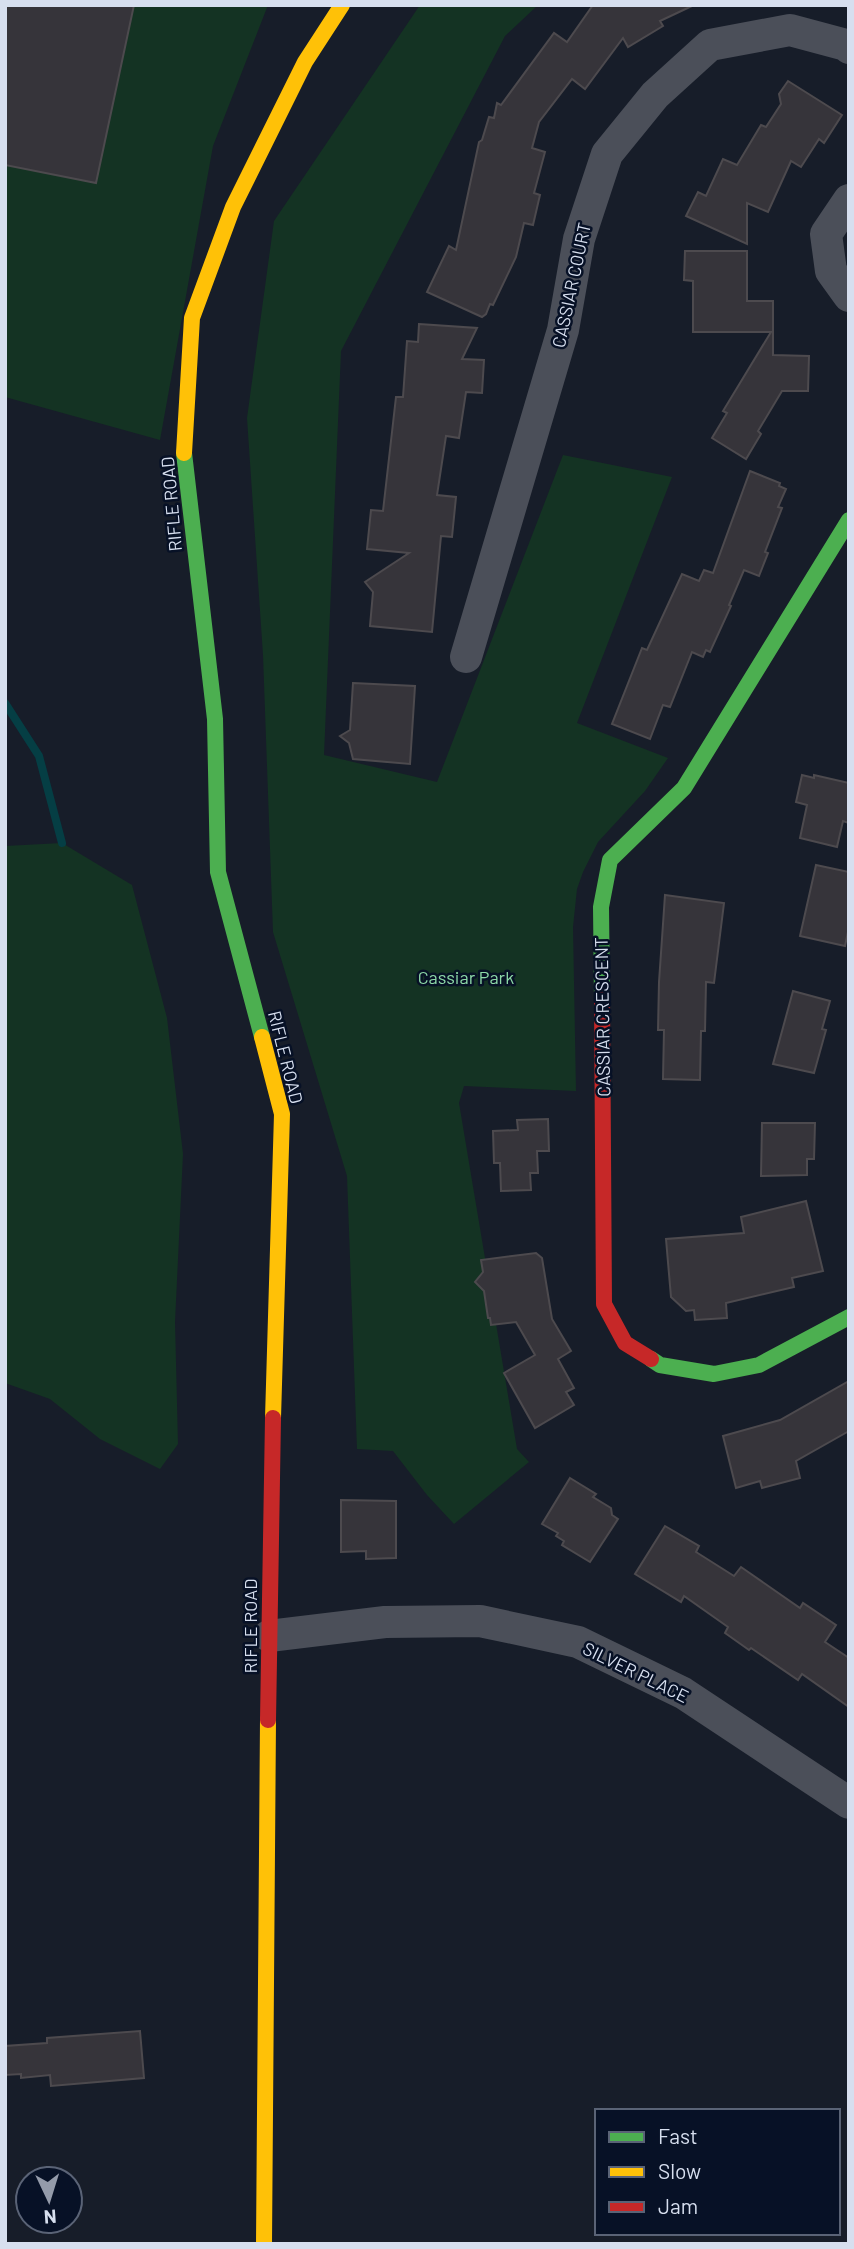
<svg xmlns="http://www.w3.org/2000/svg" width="854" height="2249" viewBox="0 0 854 2249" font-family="Barlow,sans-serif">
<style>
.green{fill:#143323}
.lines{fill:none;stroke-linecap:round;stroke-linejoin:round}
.stream{stroke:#053e44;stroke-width:8}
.building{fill:#36343a;stroke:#4d4a4e;stroke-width:2}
.street{stroke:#4b4f59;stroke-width:32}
.fast{stroke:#4caf50;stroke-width:16}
.slow{stroke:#ffc107;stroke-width:16}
.jam{stroke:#c62828;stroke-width:16}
.labels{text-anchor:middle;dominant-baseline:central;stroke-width:5;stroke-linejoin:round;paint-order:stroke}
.street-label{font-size:18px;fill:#d7dfef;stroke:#071126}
.park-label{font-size:18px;fill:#8dd9a8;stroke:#071126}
</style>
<rect width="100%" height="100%" fill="#171d29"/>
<g class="green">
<polygon points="5,5 268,5 213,146 160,440 5,397"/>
<polygon points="420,5 538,5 505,36 341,351 324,755 437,782 563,455 672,477 577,723 668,758 645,791 598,842 583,872 577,889 573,927 576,1091 464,1086 459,1103 517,1449 529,1462 454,1524 427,1495 393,1451 357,1449 347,1176 273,932 263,655 247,418 274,221"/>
<polygon points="62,843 132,885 167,1018 183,1154 175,1322 178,1444 160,1469 100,1439 50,1399 5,1383 5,846"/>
</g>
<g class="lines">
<polyline class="stream" points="5,703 39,756 62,843"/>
</g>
<g class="building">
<polygon points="5,5 134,5 96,183 5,165"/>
<polygon points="593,5 694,5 660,21 663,26 628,47 623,38 585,89 572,79 539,122 532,148 545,152 534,193 540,195 533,225 524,223 516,257 493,305 490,304 486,314 482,317 427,292 449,246 456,250 479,142 482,140 489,117 494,118 497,103 501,105 554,33 567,42"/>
<polygon points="788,81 842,115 824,143 819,139 801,167 791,161 768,212 747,203 747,244 686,216 698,192 706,196 723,159 737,165 761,125 766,127 781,104 779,94"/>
<polygon points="685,251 747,251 747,301 773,301 773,355 809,356 808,391 782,391 758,431 761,434 746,459 712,438 727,413 723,411 771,332 693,332 693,281 684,280"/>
<polygon points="419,324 477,328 462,359 484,360 482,393 466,392 459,438 446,436 437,495 456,497 452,537 441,536 432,632 370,626 373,592 365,582 409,553 367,549 371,510 383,511 396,397 403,397 407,341 418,342"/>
<polygon points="750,471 780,483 779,486 786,489 778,507 782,508 765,552 768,553 759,576 744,570 729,605 731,606 710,652 706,650 703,657 692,652 670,707 663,705 650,739 612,724 642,648 647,650 682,574 699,581 704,570 713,573"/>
<polygon points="353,683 415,686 410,764 353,759 349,743 340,736 350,730"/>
<polygon points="802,775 814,778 814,775 849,783 849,823 843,821 837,847 800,838 807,805 796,802"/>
<polygon points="816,865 849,872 849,927 845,946 800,936"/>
<polygon points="665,895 724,903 714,983 706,982 705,1031 701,1031 700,1080 663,1079 664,1030 658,1030 659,982"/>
<polygon points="793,991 830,1001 822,1029 826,1030 814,1073 773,1064"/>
<polygon points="548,1119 549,1151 537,1151 538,1173 530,1173 531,1190 501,1191 500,1163 494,1163 493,1131 518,1130 517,1120"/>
<polygon points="762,1123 815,1123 814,1159 807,1159 807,1175 761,1176"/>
<polygon points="806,1201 823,1271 792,1278 794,1287 726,1303 727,1318 695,1320 694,1310 686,1311 671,1297 666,1239 744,1233 741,1217"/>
<polygon points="536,1253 542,1258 552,1319 571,1351 558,1359 574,1388 566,1392 574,1405 535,1428 504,1373 535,1355 516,1322 491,1325 490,1318 488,1318 484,1291 475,1282 483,1272 481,1260"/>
<polygon points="849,1381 849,1431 796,1461 800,1478 762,1488 760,1481 736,1488 723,1436 780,1420"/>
<polygon points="570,1478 596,1494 593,1497 611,1508 612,1515 618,1519 590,1562 562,1545 564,1541 556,1536 558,1533 542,1524"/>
<polygon points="341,1500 396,1501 396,1558 366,1559 366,1551 341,1552"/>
<polygon points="665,1526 699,1546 696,1552 734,1576 741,1567 800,1608 803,1603 836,1625 825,1642 849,1658 849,1707 802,1674 798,1680 751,1648 749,1650 725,1633 728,1627 684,1596 681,1602 635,1574"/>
<polygon points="140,2031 144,2078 51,2086 50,2075 21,2078 21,2074 5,2075 5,2046 47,2043 47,2038"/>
</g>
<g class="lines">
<g class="street">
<polyline points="849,200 826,234 831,271 849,296"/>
<polyline points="466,657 563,330 579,239 607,154 655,95 710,45 790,30 846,45 849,48"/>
<polyline points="269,1636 385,1622 480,1621 578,1642 683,1693 849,1803"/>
</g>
<g class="fast">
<polyline points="184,453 215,719 218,872 262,1037"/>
<polyline points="602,999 601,907 610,860 684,788 849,520"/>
<polyline points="651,1359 660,1365 714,1374 759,1365 849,1317"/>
</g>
<g class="slow">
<polyline points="184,453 192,318 233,207 305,62 342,5"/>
<polyline points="262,1037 282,1114 273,1418"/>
<polyline points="264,2244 268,1720"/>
</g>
<g class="jam">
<polyline points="602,999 604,1304 625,1343 651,1359"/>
<polyline points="268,1720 273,1418"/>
</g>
</g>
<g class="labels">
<g class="street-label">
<text transform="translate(571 285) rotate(-78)">CASSIAR COURT</text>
<text transform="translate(171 504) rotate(-95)">RIFLE ROAD</text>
<text transform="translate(602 1017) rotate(-91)">CASSIAR CRESCENT</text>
<text transform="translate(286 1057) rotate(76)">RIFLE ROAD</text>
<text transform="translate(250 1626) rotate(-90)">RIFLE ROAD</text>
<text transform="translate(636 1672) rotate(26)">SILVER PLACE</text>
</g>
<g class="park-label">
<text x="466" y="977">Cassiar Park</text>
</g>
</g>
<rect width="854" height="2249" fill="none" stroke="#d7dfef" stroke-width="14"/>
<rect x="595" y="2109" width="245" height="126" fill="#071126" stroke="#5a6376" stroke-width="2"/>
<rect x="609" y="2132" width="35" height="10" fill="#4caf50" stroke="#5a6376" stroke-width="2"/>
<text x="658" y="2144" font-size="21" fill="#d7dfef">Fast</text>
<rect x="609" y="2167" width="35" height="10" fill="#ffc107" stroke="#5a6376" stroke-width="2"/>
<text x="658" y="2179" font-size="21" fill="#d7dfef">Slow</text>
<rect x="609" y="2202" width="35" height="10" fill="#c62828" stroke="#5a6376" stroke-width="2"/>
<text x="658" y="2214" font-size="21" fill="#d7dfef">Jam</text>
<g transform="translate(49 2200) rotate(176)"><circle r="33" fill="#071126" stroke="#5a6376" stroke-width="2"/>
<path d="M0-5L12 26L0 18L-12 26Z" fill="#949baa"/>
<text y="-10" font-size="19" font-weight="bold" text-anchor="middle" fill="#d7dfef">N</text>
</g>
</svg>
